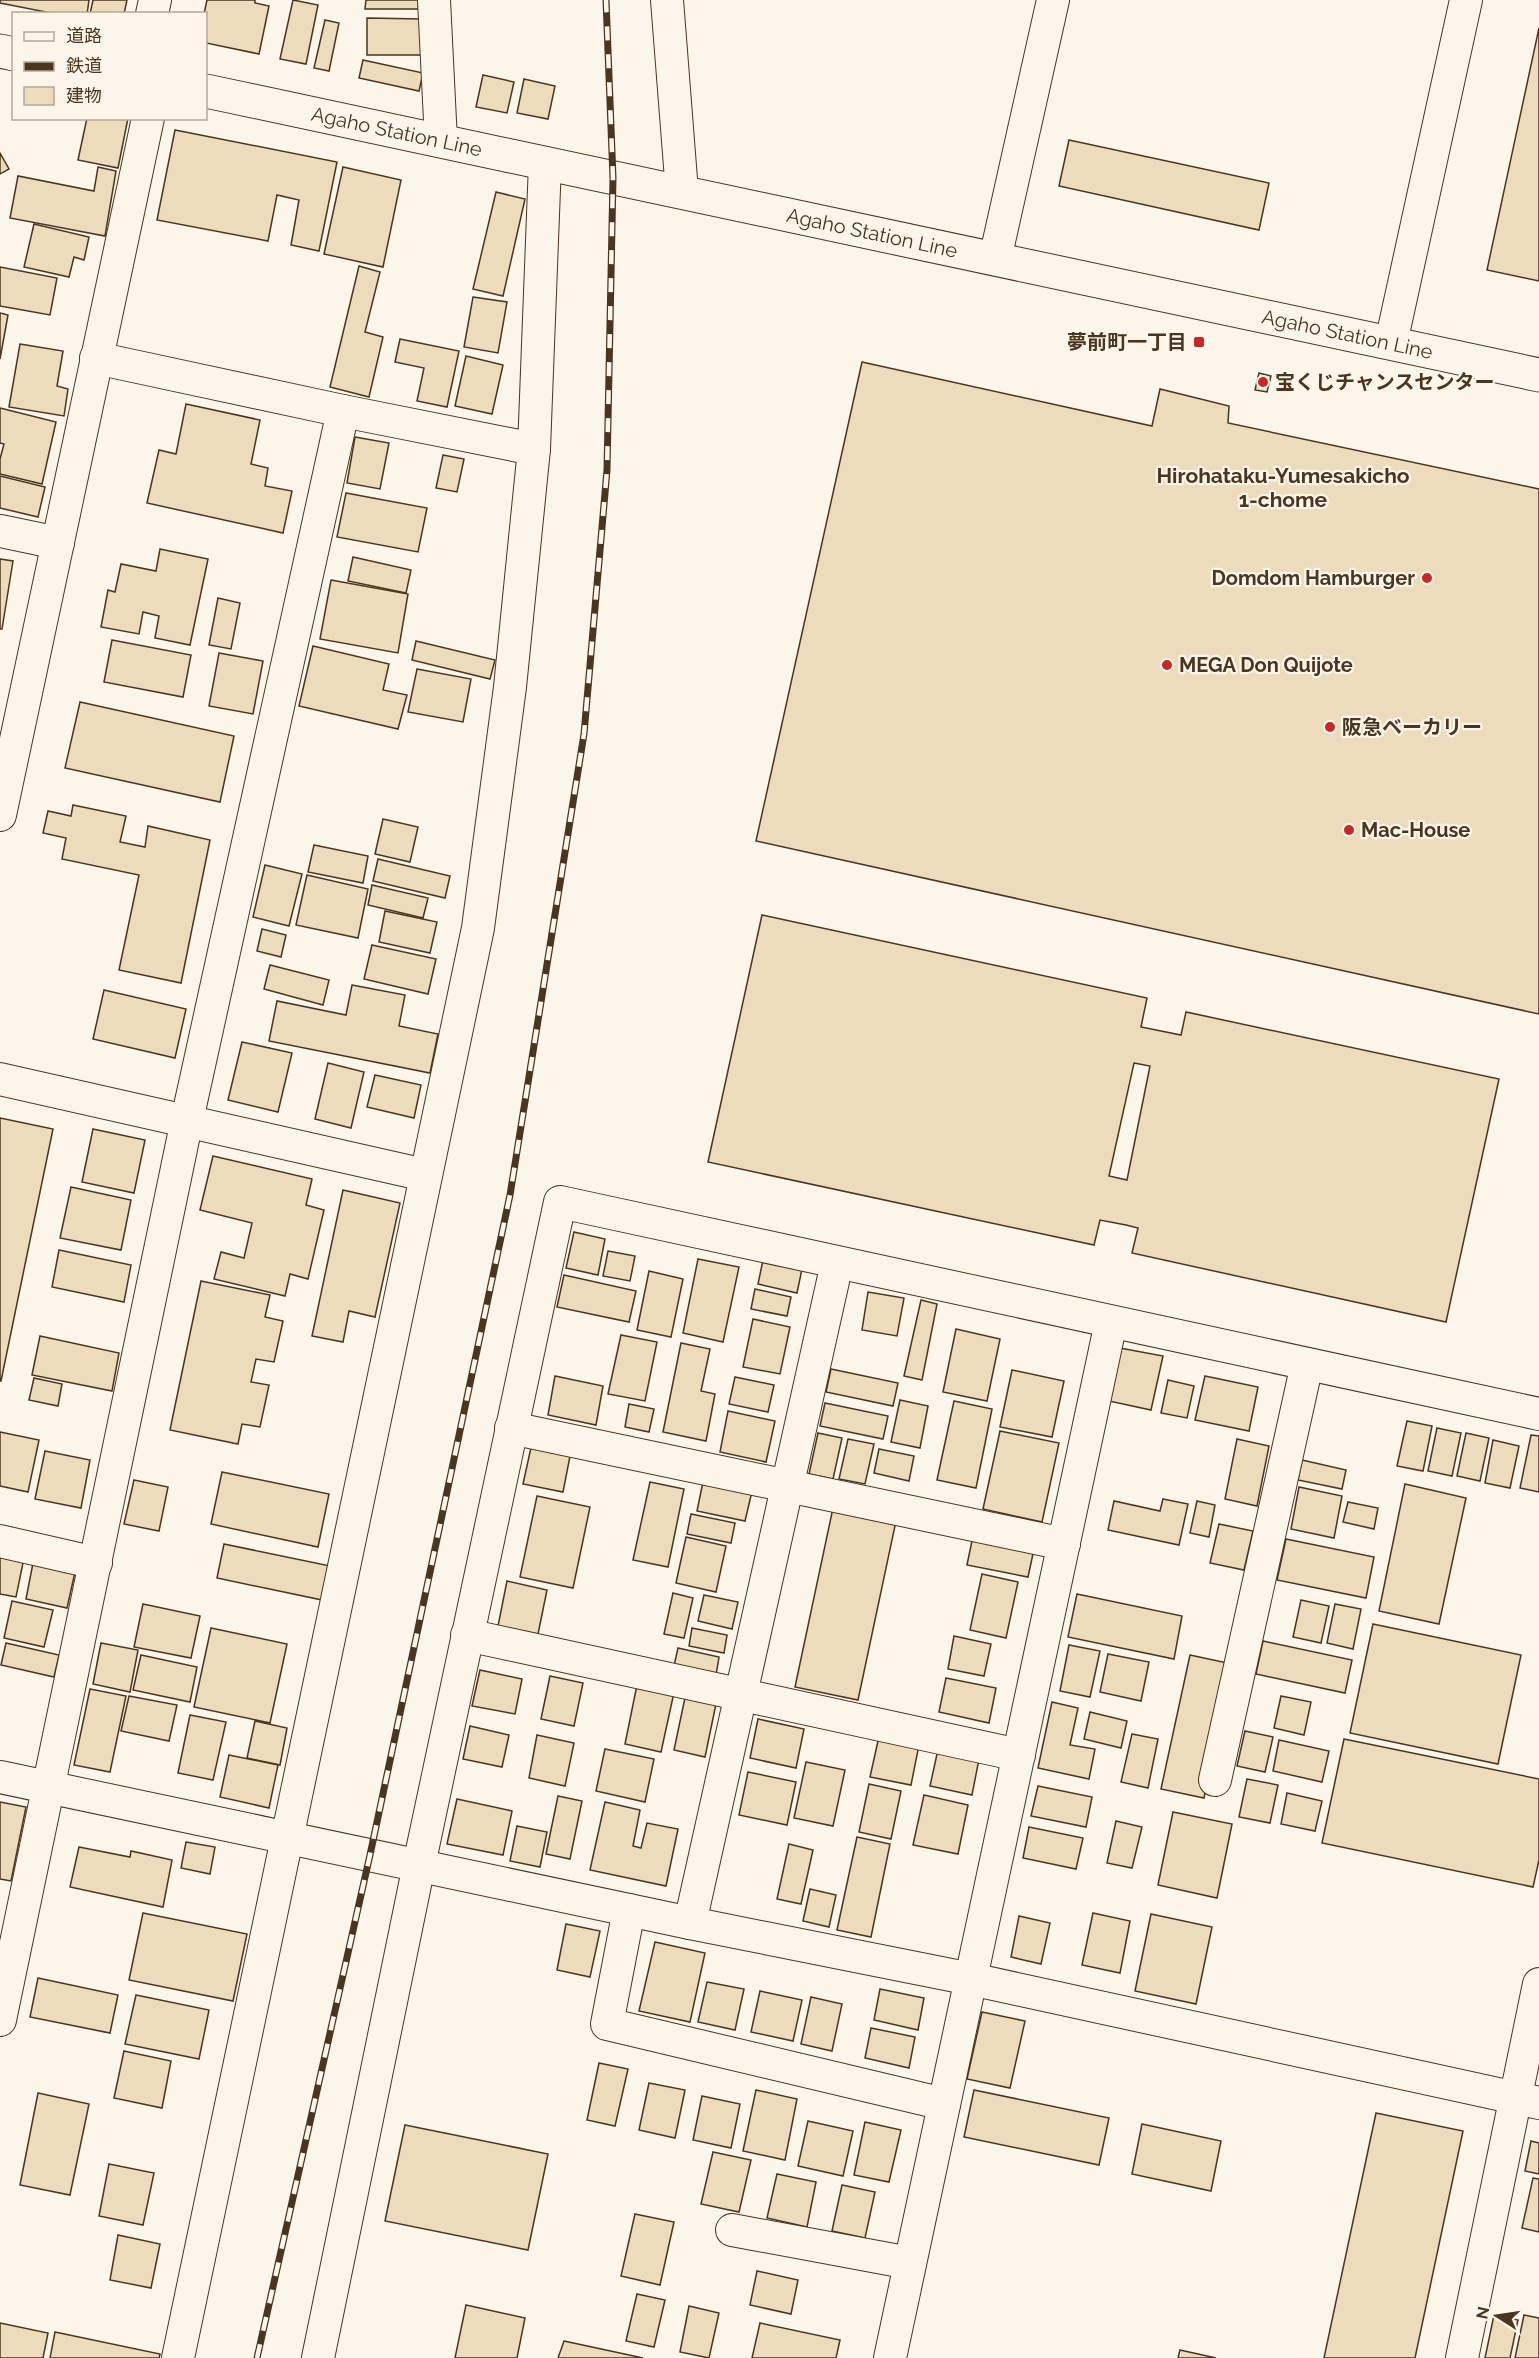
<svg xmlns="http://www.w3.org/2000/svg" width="1539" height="2358" viewBox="0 0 1539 2358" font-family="Raleway,'Noto Sans JP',sans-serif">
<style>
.building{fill:#ecdcbc;stroke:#4a3520;stroke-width:1.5;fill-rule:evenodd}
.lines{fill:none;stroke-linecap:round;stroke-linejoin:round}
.minor-casing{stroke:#4a3520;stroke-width:34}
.secondary-casing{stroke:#4a3520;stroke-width:35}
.minor{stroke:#fbf6e9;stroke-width:32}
.secondary{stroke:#fbf6e9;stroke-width:33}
.rail-casing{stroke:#4a3520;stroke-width:7}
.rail{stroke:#fbf6e9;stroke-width:4.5;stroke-dasharray:14;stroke-linecap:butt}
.poi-dot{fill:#c62828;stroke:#fbf6e9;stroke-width:2}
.labels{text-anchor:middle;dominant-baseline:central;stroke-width:4.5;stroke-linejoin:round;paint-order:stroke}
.street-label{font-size:20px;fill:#4a3520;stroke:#fbf6e9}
.poi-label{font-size:20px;font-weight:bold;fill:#4a3520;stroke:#fbf6e9;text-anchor:start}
.neighbourhood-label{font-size:21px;font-weight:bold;fill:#4a3520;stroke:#fbf6e9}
</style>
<rect width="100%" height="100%" fill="#fbf6e9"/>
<g class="building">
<polygon points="0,0 89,0 87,14 56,14 0,3"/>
<polygon points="93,0 127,0 124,14 90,14"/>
<polygon points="207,0 255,0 255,3 269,6 259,54 206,43 204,14"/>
<polygon points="293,0 318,5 306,64 280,59"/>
<polygon points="366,0 420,0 420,9 365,9"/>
<polygon points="367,18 422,19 422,55 367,55"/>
<polygon points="325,20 339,23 329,71 314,68"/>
<polygon points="1539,28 1539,281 1487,270"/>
<polygon points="363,60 423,73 419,91 359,78"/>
<polygon points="483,75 514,82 507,113 476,107"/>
<polygon points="524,79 555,86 548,119 517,113"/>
<polygon points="87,118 128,118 118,168 78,160"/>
<polygon points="175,130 337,162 319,251 291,245 299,200 277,195 268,241 157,220"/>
<polygon points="1069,140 1269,183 1259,230 1059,186"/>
<polygon points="0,153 9,169 0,174"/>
<polygon points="98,167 116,171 105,236 10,218 18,176 94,191"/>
<polygon points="343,167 401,180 383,267 324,254"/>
<polygon points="496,192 525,199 503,296 473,289"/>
<polygon points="34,224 89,237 84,260 74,257 69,277 24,267"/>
<polygon points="359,266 380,272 365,332 383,337 369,397 330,387"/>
<polygon points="0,267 57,278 50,315 0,306"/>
<polygon points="473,297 507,302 498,353 464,347"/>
<polygon points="0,313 8,315 0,359"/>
<polygon points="400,339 459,351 447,407 417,401 424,368 395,362"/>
<polygon points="20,344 63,351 57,386 68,389 64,416 9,407"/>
<polygon points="466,356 503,365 492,414 455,406"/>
<polygon points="862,362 1152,426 1160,389 1229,406 1228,423 1539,489 1539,1014 756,841"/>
<polygon points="1259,373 1271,376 1267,392 1255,390"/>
<polygon points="186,404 260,420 251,464 268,468 265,486 292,491 283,533 147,503 159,450 176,454"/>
<polygon points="0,408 56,422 42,484 0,474 0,459 4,444 0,443"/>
<polygon points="355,437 389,443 380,489 347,483"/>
<polygon points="443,455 464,459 457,492 436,488"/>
<polygon points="0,476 45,487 38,517 0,508"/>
<polygon points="346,493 427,508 418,552 337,537"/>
<polygon points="160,549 208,559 190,645 155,638 159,616 143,612 139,634 101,627 108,590 115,592 121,564 156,571"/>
<polygon points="353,557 411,570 406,593 348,581"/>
<polygon points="0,559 13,561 2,629 0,629"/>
<polygon points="331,580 408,594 398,653 320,639"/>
<polygon points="218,598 240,603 231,649 209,645"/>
<polygon points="112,640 191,655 183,697 104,682"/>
<polygon points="416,641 495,660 490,679 412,660"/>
<polygon points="313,646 389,664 383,690 407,695 398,729 299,706"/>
<polygon points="219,653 263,661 253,714 209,706"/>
<polygon points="417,669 471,679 463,722 408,712"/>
<polygon points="80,702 234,736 220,802 65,768"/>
<polygon points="73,805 126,816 120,842 145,847 148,826 210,840 181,983 119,970 139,875 62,859 66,838 43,833 48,811 71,816"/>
<polygon points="383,819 418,827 410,862 375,854"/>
<polygon points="314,845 368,856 363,883 308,872"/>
<polygon points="378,859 450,876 445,898 373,881"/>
<polygon points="265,865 302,874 289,926 253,917"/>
<polygon points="307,875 368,889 358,938 296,925"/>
<polygon points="372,885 428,898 423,918 368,905"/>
<polygon points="385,911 437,922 430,953 379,942"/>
<path d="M 762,915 L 1147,998 L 1141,1027 L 1181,1035 L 1186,1012 L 1499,1079 L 1446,1322 L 1132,1253 L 1138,1228 L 1126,1225 L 1100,1220 L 1094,1245 L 708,1162 ZM 1134,1063 L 1150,1066 L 1127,1180 L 1109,1176 Z"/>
<polygon points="262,929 286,935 281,957 257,951"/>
<polygon points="372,945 436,959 428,994 364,979"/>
<polygon points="270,965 329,980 323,1005 264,989"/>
<polygon points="352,985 405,995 399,1026 438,1034 430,1073 269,1041 277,1001 346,1015"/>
<polygon points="104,990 186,1009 175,1058 93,1039"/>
<polygon points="242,1042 292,1053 278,1112 228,1100"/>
<polygon points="328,1063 364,1072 351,1128 315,1119"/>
<polygon points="375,1075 421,1085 414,1118 367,1107"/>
<polygon points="0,1118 53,1129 1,1381 0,1381"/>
<polygon points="93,1129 145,1140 134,1193 82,1182"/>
<polygon points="213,1156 312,1179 306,1205 324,1210 308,1279 290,1274 285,1296 214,1279 221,1252 244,1258 252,1223 200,1210"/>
<polygon points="71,1187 131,1200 121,1250 60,1238"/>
<polygon points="343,1190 400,1203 375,1317 349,1311 343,1342 312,1336"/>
<polygon points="574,1232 605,1239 598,1275 566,1268"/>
<polygon points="59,1250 131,1265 124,1302 52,1287"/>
<polygon points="608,1251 635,1256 630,1281 603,1276"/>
<polygon points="698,1259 739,1267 723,1342 683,1333"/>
<polygon points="763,1260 802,1269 797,1293 758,1284"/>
<polygon points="649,1271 683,1279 671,1337 637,1330"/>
<polygon points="564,1275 636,1291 629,1322 557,1307"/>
<polygon points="201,1281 270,1295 265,1317 283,1321 274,1362 256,1359 251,1382 269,1385 260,1427 242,1424 238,1444 170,1430"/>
<polygon points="755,1289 791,1297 787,1316 751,1309"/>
<polygon points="868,1292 904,1298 897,1336 862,1330"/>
<polygon points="921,1300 937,1304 922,1380 904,1376"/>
<polygon points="753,1319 790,1327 780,1374 743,1367"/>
<polygon points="956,1329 1000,1339 987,1401 943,1392"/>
<polygon points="621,1335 657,1342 645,1401 608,1394"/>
<polygon points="40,1336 119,1353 112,1391 32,1375"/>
<polygon points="681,1343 710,1349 701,1391 715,1394 706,1441 663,1432"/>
<polygon points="1120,1348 1163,1356 1151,1410 1109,1401"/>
<polygon points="831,1369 898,1383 893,1406 826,1392"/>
<polygon points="1012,1370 1064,1381 1052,1437 1000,1427"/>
<polygon points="555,1376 603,1386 596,1425 548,1415"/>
<polygon points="1205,1376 1258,1387 1249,1431 1195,1420"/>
<polygon points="735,1377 774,1385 768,1412 729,1404"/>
<polygon points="34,1378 62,1384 58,1406 29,1400"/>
<polygon points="1168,1380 1194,1386 1187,1418 1161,1413"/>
<polygon points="900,1400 928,1406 920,1448 891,1442"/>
<polygon points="954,1401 992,1409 976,1488 937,1480"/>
<polygon points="825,1403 888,1416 883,1439 820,1426"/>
<polygon points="629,1404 654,1409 649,1432 625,1427"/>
<polygon points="728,1411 775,1421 766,1462 720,1452"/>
<polygon points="1407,1421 1432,1426 1423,1471 1397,1466"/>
<polygon points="1437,1428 1461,1433 1452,1476 1428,1471"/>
<polygon points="1000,1431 1059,1443 1042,1522 983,1509"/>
<polygon points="0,1432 39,1440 28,1492 0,1486"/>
<polygon points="818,1433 842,1438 833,1479 809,1474"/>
<polygon points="1466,1433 1489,1438 1480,1481 1457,1476"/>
<polygon points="1531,1435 1539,1436 1539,1492 1520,1488"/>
<polygon points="848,1439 874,1444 865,1484 839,1479"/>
<polygon points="1237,1439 1269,1446 1257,1506 1225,1499"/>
<polygon points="1493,1440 1519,1446 1510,1488 1485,1483"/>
<polygon points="532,1443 571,1451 563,1492 523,1484"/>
<polygon points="879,1449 914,1456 909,1481 874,1473"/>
<polygon points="45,1451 90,1460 81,1508 35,1499"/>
<polygon points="1302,1460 1346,1470 1342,1489 1298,1480"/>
<polygon points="222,1472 329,1494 318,1547 211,1524"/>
<polygon points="704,1477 753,1487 745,1521 697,1511"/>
<polygon points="134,1480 168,1487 159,1531 124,1524"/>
<polygon points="650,1482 684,1489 668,1567 633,1560"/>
<polygon points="1405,1484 1466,1498 1439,1624 1379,1611"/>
<polygon points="1299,1487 1342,1496 1334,1538 1291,1529"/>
<polygon points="537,1496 590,1507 573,1588 520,1577"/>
<polygon points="1163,1499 1188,1504 1179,1545 1108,1530 1114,1501 1160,1511"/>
<polygon points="1197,1501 1215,1505 1209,1537 1190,1533"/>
<polygon points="1348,1502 1378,1508 1374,1529 1343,1522"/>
<polygon points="833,1508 896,1521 858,1700 795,1687"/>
<polygon points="691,1514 735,1523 731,1543 687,1534"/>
<polygon points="1219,1524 1253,1531 1244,1570 1210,1563"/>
<polygon points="973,1536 1034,1549 1028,1577 967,1565"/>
<polygon points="686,1537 726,1546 716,1592 676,1583"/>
<polygon points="1286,1539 1374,1557 1366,1598 1277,1580"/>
<polygon points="224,1544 335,1567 327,1601 217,1578"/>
<polygon points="0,1553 24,1558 16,1597 0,1594"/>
<polygon points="33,1563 75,1572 67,1608 26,1599"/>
<polygon points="982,1574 1018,1582 1006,1638 970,1630"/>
<polygon points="507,1581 547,1590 538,1634 498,1626"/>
<polygon points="673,1593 693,1598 684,1638 664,1634"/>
<polygon points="1077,1594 1182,1616 1174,1659 1068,1637"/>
<polygon points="704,1595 738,1602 732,1629 698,1621"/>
<polygon points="1301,1600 1329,1606 1321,1643 1293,1637"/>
<polygon points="12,1601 53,1610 44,1647 4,1638"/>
<polygon points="143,1604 200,1616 191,1658 134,1647"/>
<polygon points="1335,1604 1361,1609 1353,1649 1327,1643"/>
<polygon points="1373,1624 1521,1655 1498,1764 1350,1733"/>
<polygon points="211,1628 287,1644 270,1723 194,1707"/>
<polygon points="692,1628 727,1635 724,1653 689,1646"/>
<polygon points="954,1636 991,1644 984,1676 948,1669"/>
<polygon points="1263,1641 1352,1660 1345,1693 1256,1674"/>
<polygon points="6,1643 59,1655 54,1677 1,1665"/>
<polygon points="101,1643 138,1650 130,1692 93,1684"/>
<polygon points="1069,1645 1100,1651 1090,1697 1060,1691"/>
<polygon points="678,1648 719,1657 716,1675 674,1666"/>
<polygon points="1108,1654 1149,1662 1141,1701 1100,1692"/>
<polygon points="141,1655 197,1667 190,1702 133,1690"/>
<polygon points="1190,1655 1232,1664 1204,1798 1161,1789"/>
<polygon points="480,1670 522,1679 515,1714 472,1706"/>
<polygon points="550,1676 583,1683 574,1726 541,1719"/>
<polygon points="946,1678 996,1688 989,1723 939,1712"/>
<polygon points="638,1680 675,1688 661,1752 625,1744"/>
<polygon points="90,1689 126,1696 110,1772 74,1765"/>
<polygon points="686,1693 717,1699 705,1757 674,1750"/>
<polygon points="129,1696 177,1705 169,1741 121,1731"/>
<polygon points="1281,1696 1311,1702 1304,1735 1274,1728"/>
<polygon points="1052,1702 1078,1708 1070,1745 1095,1749 1089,1779 1038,1768"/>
<polygon points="1090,1712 1127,1721 1121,1748 1084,1739"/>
<polygon points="190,1715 226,1722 213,1780 178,1773"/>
<polygon points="758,1719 804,1729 796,1768 750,1758"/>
<polygon points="255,1721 287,1728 280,1765 247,1758"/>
<polygon points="470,1726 509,1735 502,1767 463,1759"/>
<polygon points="1245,1731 1273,1737 1265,1772 1237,1766"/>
<polygon points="880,1732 920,1740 911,1785 870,1777"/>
<polygon points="1132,1734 1158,1739 1148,1788 1121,1782"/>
<polygon points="537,1735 574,1743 565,1786 529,1778"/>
<polygon points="1344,1739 1539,1779 1539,1860 1533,1887 1322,1843"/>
<polygon points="1279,1740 1329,1751 1322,1782 1273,1771"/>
<polygon points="939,1745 980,1754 972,1795 930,1786"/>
<polygon points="605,1749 654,1759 645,1802 596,1791"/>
<polygon points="229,1755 278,1765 269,1808 220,1797"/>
<polygon points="806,1762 845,1770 833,1826 794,1818"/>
<polygon points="748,1772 796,1782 787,1825 739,1815"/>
<polygon points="1247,1779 1278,1785 1270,1823 1239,1817"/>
<polygon points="869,1784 901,1791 891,1839 859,1832"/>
<polygon points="1038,1786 1092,1797 1086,1827 1031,1816"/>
<polygon points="1287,1793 1322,1801 1315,1831 1281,1824"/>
<polygon points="924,1795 968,1805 958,1854 913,1845"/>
<polygon points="558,1796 582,1801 570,1859 546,1854"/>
<polygon points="457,1799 512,1811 503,1855 447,1844"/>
<polygon points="0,1802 26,1807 11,1881 0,1879"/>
<polygon points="605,1802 640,1810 633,1846 641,1848 647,1823 678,1829 666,1886 590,1870"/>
<polygon points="1173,1812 1232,1824 1217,1898 1158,1885"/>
<polygon points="1116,1821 1142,1827 1132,1868 1107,1863"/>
<polygon points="517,1826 547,1832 540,1867 510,1861"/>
<polygon points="1029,1827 1083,1838 1076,1869 1023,1858"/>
<polygon points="857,1837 890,1844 871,1937 837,1930"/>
<polygon points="186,1842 215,1847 210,1874 181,1868"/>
<polygon points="789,1844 813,1850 801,1904 777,1899"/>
<polygon points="79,1847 130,1857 131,1851 172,1860 163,1907 70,1887"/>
<polygon points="810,1889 836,1895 829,1927 803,1921"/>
<polygon points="143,1913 247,1934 233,2001 129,1980"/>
<polygon points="1093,1913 1130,1921 1120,1973 1082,1965"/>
<polygon points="1151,1914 1212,1927 1196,2004 1135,1991"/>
<polygon points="1019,1916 1050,1923 1041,1964 1011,1957"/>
<polygon points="566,1924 600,1931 590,1977 557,1970"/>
<polygon points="655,1942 705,1953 690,2022 639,2011"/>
<polygon points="38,1978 118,1995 110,2033 30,2017"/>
<polygon points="707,1982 744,1989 735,2030 698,2022"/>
<polygon points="880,1989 924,1998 918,2030 874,2020"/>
<polygon points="760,1991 802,2000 793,2041 751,2032"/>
<polygon points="136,1995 209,2010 199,2059 125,2044"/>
<polygon points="811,1997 842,2004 832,2051 801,2044"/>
<polygon points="982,2012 1025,2021 1010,2088 967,2079"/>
<polygon points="871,2028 915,2037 909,2068 865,2058"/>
<polygon points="124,2051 171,2061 162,2108 114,2098"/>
<polygon points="599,2063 628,2069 615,2126 587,2120"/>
<polygon points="649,2083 685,2090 675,2138 639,2130"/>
<polygon points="756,2090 797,2099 785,2160 743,2151"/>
<polygon points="974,2090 1109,2118 1099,2165 964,2137"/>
<polygon points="38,2093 89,2104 70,2195 20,2185"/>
<polygon points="702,2096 740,2104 731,2148 693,2140"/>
<polygon points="1376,2113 1463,2131 1415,2358 1324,2358"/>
<polygon points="808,2121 853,2131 843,2176 798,2166"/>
<polygon points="865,2122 901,2130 889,2182 854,2175"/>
<polygon points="1142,2124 1221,2141 1211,2191 1132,2174"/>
<polygon points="405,2125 548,2154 528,2250 385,2221"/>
<polygon points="1531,2141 1539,2143 1539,2174 1525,2171"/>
<polygon points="713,2152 751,2160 739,2212 701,2204"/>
<polygon points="109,2164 154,2173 143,2225 99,2216"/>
<polygon points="777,2174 816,2182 807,2227 767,2218"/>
<polygon points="1533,2178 1539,2179 1539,2232 1522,2228"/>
<polygon points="842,2185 875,2192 865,2238 832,2231"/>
<polygon points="635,2214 674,2222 660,2285 621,2276"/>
<polygon points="118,2235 160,2244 151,2288 110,2280"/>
<polygon points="757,2271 798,2280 791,2314 750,2305"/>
<polygon points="637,2294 665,2300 654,2347 626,2341"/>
<polygon points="466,2305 525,2318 517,2358 455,2358"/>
<polygon points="689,2306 719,2313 709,2358 680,2352"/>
<polygon points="1494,2315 1518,2320 1510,2358 1485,2358"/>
<polygon points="1524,2315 1539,2318 1539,2358 1515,2358"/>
<polygon points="0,2323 48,2333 43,2358 0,2358"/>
<polygon points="760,2323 840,2340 836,2358 752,2358"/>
<polygon points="55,2332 160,2354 159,2358 50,2358"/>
<polygon points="564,2341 643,2358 558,2358"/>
<polygon points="1180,2350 1216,2358 1178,2358"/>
</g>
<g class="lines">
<g class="minor-casing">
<g id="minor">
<polyline points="434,0 441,141"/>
<polyline points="667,0 682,192"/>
<polyline points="152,14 155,0"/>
<polyline points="995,259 1053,0"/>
<polyline points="1391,343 1466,0"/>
<polyline points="96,358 343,411 534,449"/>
<polyline points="0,531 58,543"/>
<polyline points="0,815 148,118"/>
<polyline points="0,1079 425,1175"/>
<polyline points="511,1428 1064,1544"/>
<polyline points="0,1541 96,1563"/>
<polyline points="467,1635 1019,1755"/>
<polyline points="0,1777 690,1923 971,1979 1539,2103"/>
<polyline points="1215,1780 1307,1364"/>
<polyline points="629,1910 607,2024 944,2104"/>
<polyline points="690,1923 837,1263"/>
<polyline points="0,2020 187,1120 343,411"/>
<polyline points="732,2230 910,2263"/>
<polyline points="178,2358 478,928 510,687 534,449 545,163"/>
<polyline points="318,2358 419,1865 560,1202 1539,1414"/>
<polyline points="890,2358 1111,1322"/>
<polyline points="1462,2358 1539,1984"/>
</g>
</g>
<g class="secondary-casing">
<g id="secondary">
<polyline points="0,51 14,54"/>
<path id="s1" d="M 206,91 L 1539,375"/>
</g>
</g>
<use href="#minor" class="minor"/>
<use href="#secondary" class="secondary"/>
<g class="rail-casing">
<polyline id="rail" points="257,2358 370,1855 510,1195 584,734 607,470 613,178 606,0"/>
</g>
<use href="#rail" class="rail"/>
</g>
<g class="poi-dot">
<rect x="1193" y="336" width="12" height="12" rx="3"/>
<circle cx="1263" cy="382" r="6"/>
<circle cx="1427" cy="578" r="6"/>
<circle cx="1167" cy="665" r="6"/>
<circle cx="1330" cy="727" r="6"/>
<circle cx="1349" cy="830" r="6"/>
</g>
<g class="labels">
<g class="street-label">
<text stroke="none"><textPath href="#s1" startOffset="195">Agaho Station Line</textPath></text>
<text stroke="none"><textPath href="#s1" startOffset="681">Agaho Station Line</textPath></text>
<text stroke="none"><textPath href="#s1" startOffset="1167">Agaho Station Line</textPath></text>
</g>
<g class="poi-label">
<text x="1187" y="342" text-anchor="end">夢前町一丁目</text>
<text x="1275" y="382">宝くじチャンスセンター</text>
<text x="1415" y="578" text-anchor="end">Domdom Hamburger</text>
<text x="1179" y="665">MEGA Don Quijote</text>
<text x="1342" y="727">阪急ベーカリー</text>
<text x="1361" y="830">Mac-House</text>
</g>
<g class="neighbourhood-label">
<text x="1283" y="475">Hirohataku-Yumesakicho<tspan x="1283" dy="24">1-chome</tspan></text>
</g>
</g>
<rect x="12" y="12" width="195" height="108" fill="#fbf6e9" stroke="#b4a999" stroke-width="1.5"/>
<rect x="24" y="32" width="30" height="9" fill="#fbf6e9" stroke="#b4a999" stroke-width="1.5"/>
<text x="66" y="42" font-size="18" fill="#4a3520">道路</text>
<rect x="24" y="62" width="30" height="9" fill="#4a3520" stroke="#b4a999" stroke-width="1.5"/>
<text x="66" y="72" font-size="18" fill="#4a3520">鉄道</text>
<rect x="24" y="87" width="30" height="18" fill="#ecdcbc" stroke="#b4a999" stroke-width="1.5"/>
<text x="66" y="102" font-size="18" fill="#4a3520">建物</text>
<g transform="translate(1497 2316) rotate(282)" stroke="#fbf6e9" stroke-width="4.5" paint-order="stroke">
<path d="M0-4.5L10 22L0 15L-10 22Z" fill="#4a3520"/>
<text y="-9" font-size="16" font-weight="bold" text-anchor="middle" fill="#4a3520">N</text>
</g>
</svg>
